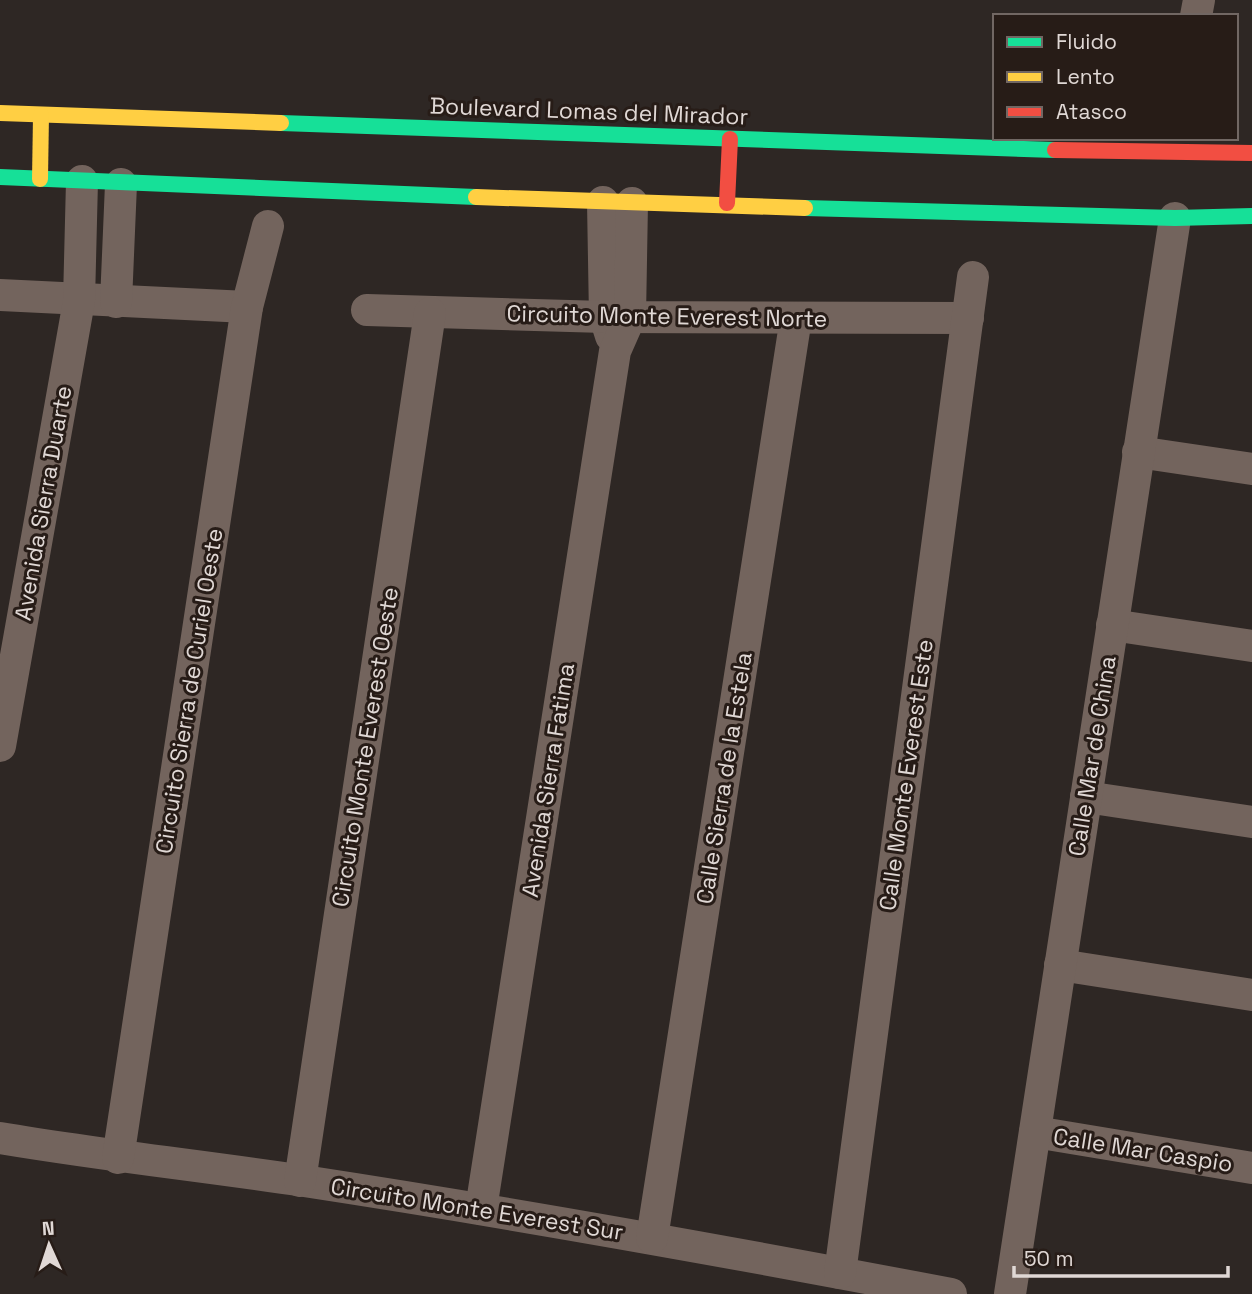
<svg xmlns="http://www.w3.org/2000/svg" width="1252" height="1294" viewBox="0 0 1252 1294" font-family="'Space Grotesk',sans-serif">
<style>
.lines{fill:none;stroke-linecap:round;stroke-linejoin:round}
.street{stroke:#73645d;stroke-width:32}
.fast{stroke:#16e098;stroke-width:16}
.slow{stroke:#ffcf43;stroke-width:16}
.jam{stroke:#f24e42;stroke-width:16}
.labels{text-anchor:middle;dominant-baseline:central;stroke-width:6;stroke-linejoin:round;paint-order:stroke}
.street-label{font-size:23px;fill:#e0d8d5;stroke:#271c17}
</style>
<rect width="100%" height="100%" fill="#2e2724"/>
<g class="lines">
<g class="street">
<polyline points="1196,16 1199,0"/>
<polyline points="603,202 605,317 611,336"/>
<polyline points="0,295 247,307"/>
<polyline points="116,302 121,184"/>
<polyline points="367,310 605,317 968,318"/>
<polyline points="1138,452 1252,469"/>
<polyline points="1112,625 1252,646"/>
<polyline points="0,746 79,301 82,181"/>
<polyline points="1086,797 1252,822"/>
<polyline points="1060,965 1252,995"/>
<polyline points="1035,1132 1252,1168"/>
<path d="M 0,1138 C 101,1155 203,1166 304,1181 C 520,1214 736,1253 951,1294"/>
<polyline points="118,1158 247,307 268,226"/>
<polyline points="300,1181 430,313"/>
<polyline points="481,1209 615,351 630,317 632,203"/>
<polyline points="652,1238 796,318"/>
<polyline points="840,1273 973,277"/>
<polyline points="1010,1294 1175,218"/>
</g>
<g class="fast">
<polyline points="281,123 1055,150"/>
<polyline points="0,177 476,197"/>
<polyline points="805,208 1175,218 1252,216"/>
</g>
<g class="slow">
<polyline points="0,113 281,123"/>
<polyline points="40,179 41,115"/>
<polyline points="476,197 805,208"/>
</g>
<g class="jam">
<polyline points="1055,150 1252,153"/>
<polyline points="727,203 730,139"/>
</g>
</g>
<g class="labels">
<g class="street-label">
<text transform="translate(589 111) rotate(2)">Boulevard Lomas del Mirador</text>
<text transform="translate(667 316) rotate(1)">Circuito Monte Everest Norte</text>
<text transform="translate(43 503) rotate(-80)">Avenida Sierra Duarte</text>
<text transform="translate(189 691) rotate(-81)">Circuito Sierra de Curiel Oeste</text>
<text transform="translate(365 747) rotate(-81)">Circuito Monte Everest Oeste</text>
<text transform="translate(1092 756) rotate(-81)">Calle Mar de China</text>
<text transform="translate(906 775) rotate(-82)">Calle Monte Everest Este</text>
<text transform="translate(724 778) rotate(-81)">Calle Sierra de la Estela</text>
<text transform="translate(548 780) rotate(-81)">Avenida Sierra Fatima</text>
<text transform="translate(1143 1150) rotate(9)">Calle Mar Caspio</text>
<text transform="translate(477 1209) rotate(9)">Circuito Monte Everest Sur</text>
</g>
</g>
<rect x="993" y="14" width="245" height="126" fill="#271c17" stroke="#716763" stroke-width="2"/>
<rect x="1007" y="37" width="35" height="10" fill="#16e098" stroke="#716763" stroke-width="2"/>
<text x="1056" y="49" font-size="21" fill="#e0d8d5">Fluido</text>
<rect x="1007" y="72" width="35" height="10" fill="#ffcf43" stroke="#716763" stroke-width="2"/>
<text x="1056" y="84" font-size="21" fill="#e0d8d5">Lento</text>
<rect x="1007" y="107" width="35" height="10" fill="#f24e42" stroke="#716763" stroke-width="2"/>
<text x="1056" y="119" font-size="21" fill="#e0d8d5">Atasco</text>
<g transform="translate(49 1245) rotate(357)" stroke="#271c17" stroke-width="5" paint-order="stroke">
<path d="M0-5L12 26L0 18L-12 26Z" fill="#e0d8d5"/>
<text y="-10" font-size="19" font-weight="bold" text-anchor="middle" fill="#e0d8d5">N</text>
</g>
<path d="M1014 1266v10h214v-10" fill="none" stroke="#e0d8d5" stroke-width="3.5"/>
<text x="1024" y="1266" font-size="21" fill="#e0d8d5" stroke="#271c17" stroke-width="5" paint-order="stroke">50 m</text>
</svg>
